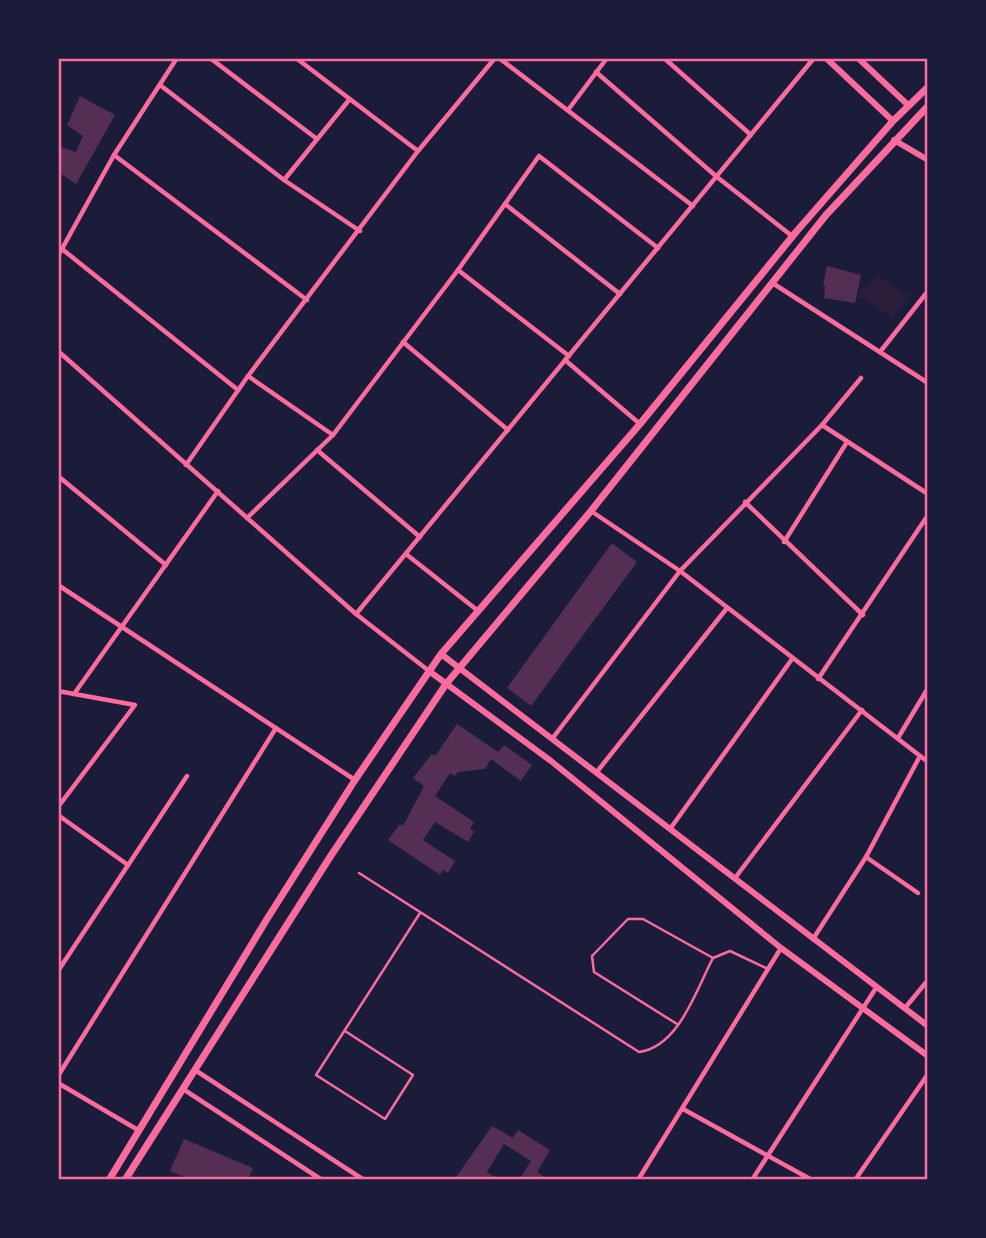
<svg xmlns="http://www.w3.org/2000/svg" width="986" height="1238" viewBox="0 0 986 1238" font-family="'Space Grotesk',sans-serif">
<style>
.green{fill:#2a1e3b}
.building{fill:#542f53}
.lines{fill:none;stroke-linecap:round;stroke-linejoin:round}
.service{stroke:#ff6b9d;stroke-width:2.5}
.minor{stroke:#ff6b9d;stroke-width:4.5}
.tertiary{stroke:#ff6b9d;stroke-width:6}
.secondary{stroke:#ff6b9d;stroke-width:7}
.neatline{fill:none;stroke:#ff6b9d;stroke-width:2.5}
</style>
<rect width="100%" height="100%" fill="#1b1b3a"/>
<polygon class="green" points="877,275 909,296 892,317 858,296 861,287 866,288"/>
<g class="building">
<polygon points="80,96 115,115 76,184 58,172 58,146 76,152 83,136 67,125"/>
<polygon points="827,266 861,275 855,303 824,298 825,286 823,285"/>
<polygon points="612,543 637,562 531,706 507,688"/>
<polygon points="457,724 498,752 504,745 532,765 521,781 491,759 485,769 458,772 455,776 450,773 435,796 474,822 470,829 474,832 468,842 435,822 423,840 455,861 448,873 443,870 440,875 388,840 400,824 403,826 424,786 413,778 432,754 435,756"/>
<polygon points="492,1126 513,1138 518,1130 550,1150 537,1172 549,1180 519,1180 531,1161 504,1144 487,1172 500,1180 454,1180"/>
<polygon points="184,1139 253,1168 248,1180 191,1180 170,1171"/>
</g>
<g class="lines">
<g class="service">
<path d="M 359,873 L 639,1052 C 679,1047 696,990 713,958 L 730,951 L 768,969"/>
<polyline points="677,1024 594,972 592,956 628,919 643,919 713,958"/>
<polyline points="345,1031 413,1075 385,1119 316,1075 420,913"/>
</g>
<g class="minor">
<polyline points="210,58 317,139"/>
<polyline points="296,58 418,151"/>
<polyline points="499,58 693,206"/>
<polyline points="664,58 751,135"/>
<polyline points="596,72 717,177 792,236"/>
<polyline points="160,85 284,180 360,231"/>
<polyline points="568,110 607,58"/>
<polyline points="114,155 307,300"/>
<polyline points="284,180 349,100"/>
<polyline points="505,204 620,294"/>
<polyline points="62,249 238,390"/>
<polyline points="58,256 114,155 177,58"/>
<polyline points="458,270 569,356"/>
<polyline points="774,284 928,383"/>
<polyline points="403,342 508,430"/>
<polyline points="58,351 356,614 429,671"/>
<polyline points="880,352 928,291"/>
<polyline points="565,360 640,424"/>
<polyline points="248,376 333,435"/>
<polyline points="822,425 928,494"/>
<polyline points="317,450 420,537"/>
<polyline points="186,465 248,376 418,151 495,58"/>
<polyline points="58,476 166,565"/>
<polyline points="745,502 863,615"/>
<polyline points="591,511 680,571 928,762"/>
<polyline points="247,518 333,435 458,270 539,156 658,248"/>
<polyline points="784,542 847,442"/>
<polyline points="406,554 477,610"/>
<polyline points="58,585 355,780"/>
<polyline points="356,614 814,58"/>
<polyline points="818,679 928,515"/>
<polyline points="58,691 135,705 58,807"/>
<polyline points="74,694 218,491"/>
<polyline points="898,738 928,688"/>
<polyline points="552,739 680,571 822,425 861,378"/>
<polyline points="596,773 727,608"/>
<polyline points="58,815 128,865"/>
<polyline points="670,829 792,659"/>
<polyline points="866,857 918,893"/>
<polyline points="735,878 862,710"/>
<polyline points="813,939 866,857 920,756"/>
<polyline points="58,971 187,776"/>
<polyline points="905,1008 928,980"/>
<polyline points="195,1070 364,1180"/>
<polyline points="58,1076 276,728"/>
<polyline points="58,1083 138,1130"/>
<polyline points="183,1089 322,1180"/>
<polyline points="683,1109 812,1180"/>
<polyline points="638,1180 781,948"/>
<polyline points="752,1180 876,988"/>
<polyline points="855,1180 928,1074"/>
</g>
<g class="tertiary">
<polyline points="826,58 893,121"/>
<polyline points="858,58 908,105"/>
<polyline points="894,140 928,160"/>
<polyline points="441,654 928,1026"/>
<polyline points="429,671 551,761 781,948 928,1056"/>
</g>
<g class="secondary">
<polyline points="109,1180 267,919 355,780 441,654 640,424 796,232 893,121 928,87"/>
<polyline points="125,1180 330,857 446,684 591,511 826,215 928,106"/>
</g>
</g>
<rect width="986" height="1238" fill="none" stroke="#1b1b3a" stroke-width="119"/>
<rect x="60" y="60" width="866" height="1118" class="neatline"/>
</svg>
